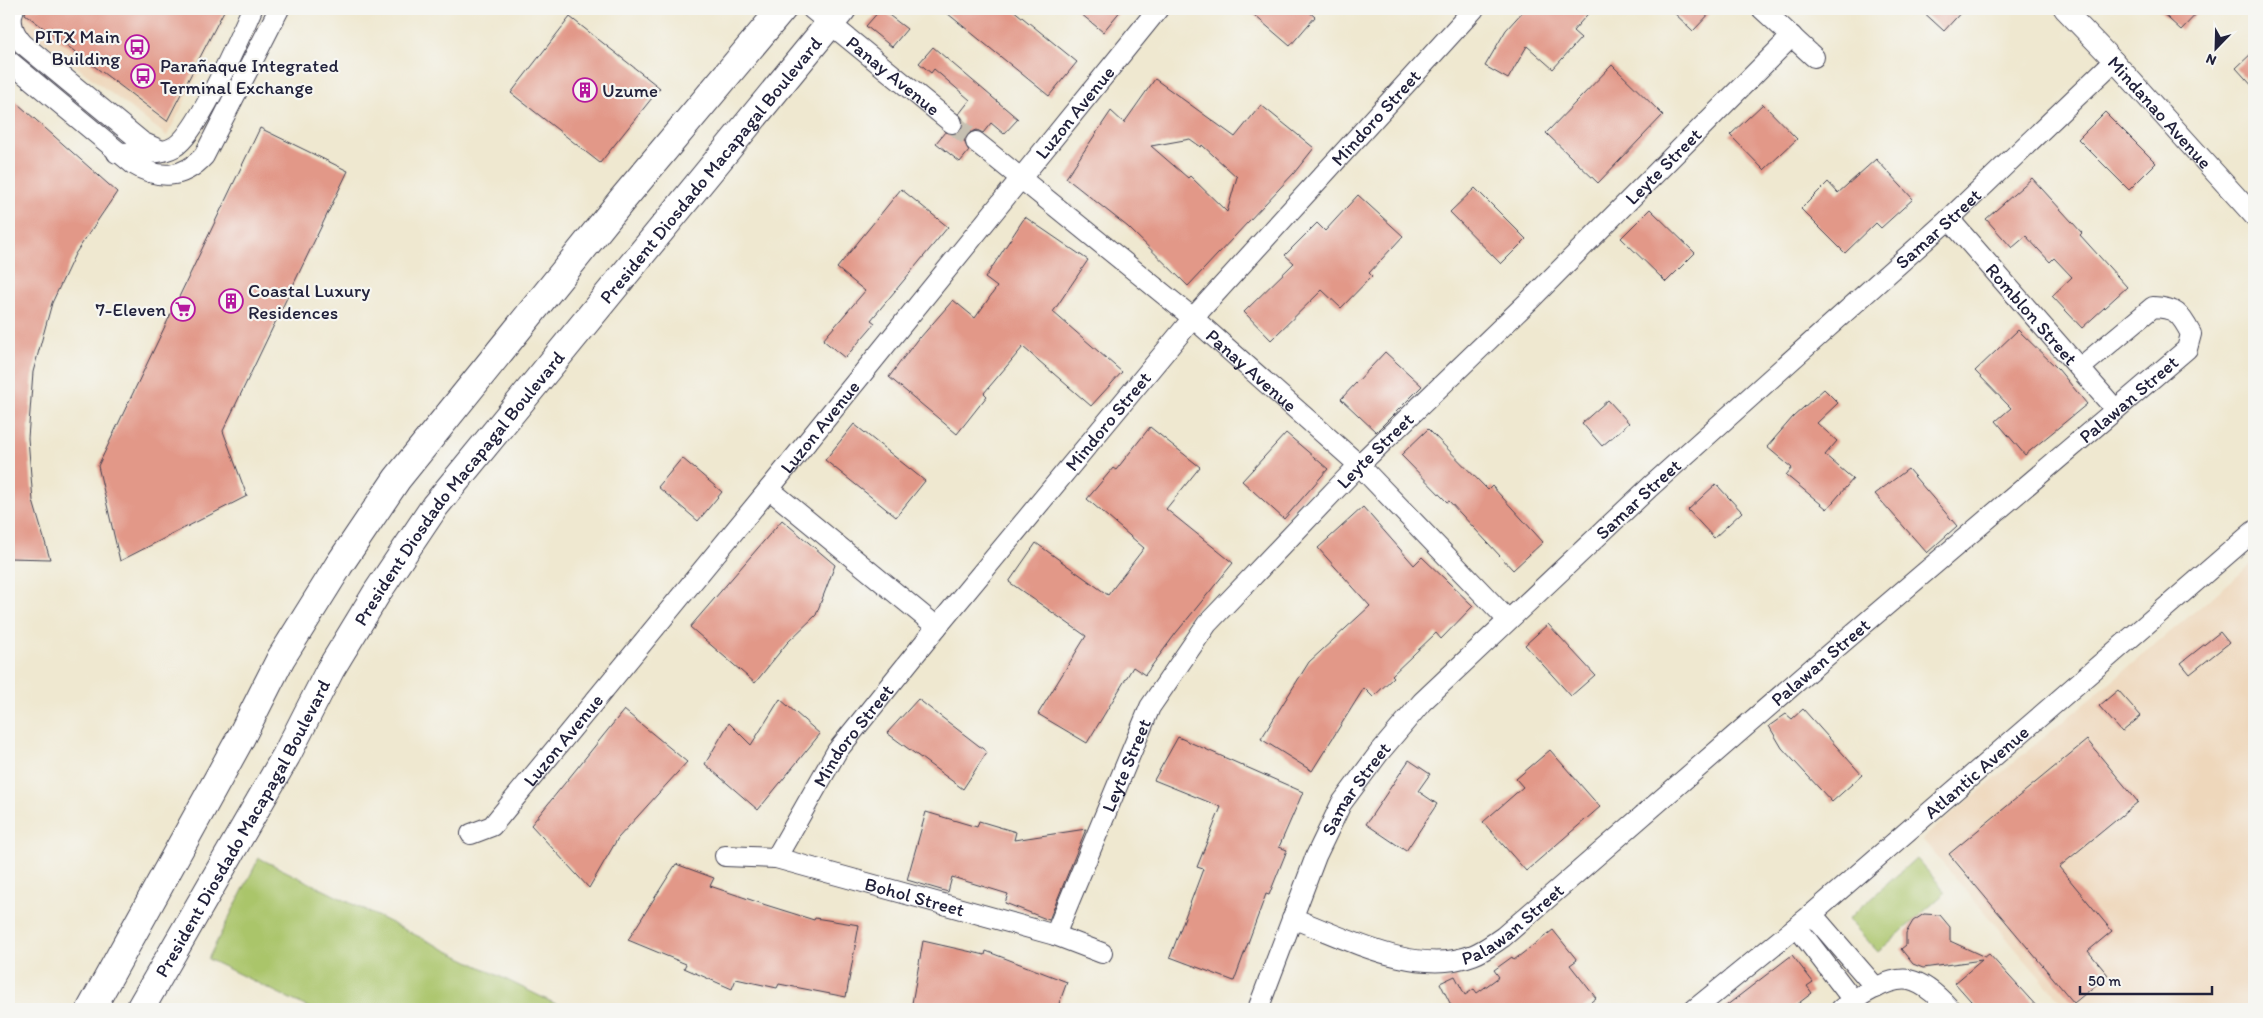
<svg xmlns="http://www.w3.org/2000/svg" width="2263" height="1018" viewBox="0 0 2263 1018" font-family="Itim,sans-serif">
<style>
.built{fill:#eed7bb}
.grass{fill:#aac56b;stroke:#667453}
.building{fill:#e29888;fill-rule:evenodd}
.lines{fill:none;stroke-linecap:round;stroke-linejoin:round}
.street-tunnel{stroke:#c6c0b2;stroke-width:20;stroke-dasharray:20 10;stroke-linecap:butt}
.street-casing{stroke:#414051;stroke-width:22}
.secondary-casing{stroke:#414051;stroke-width:30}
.street{stroke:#fff;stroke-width:20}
.secondary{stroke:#fff;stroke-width:28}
.labels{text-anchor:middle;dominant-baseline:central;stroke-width:4.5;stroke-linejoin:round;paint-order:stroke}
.poi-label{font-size:19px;fill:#22223b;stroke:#f6f6f2;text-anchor:start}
.street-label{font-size:19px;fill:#22223b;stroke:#f6f6f2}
</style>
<rect width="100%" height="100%" fill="#f6f6f2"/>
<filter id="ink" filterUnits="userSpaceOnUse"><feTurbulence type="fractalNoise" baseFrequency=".02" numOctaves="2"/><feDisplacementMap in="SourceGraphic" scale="10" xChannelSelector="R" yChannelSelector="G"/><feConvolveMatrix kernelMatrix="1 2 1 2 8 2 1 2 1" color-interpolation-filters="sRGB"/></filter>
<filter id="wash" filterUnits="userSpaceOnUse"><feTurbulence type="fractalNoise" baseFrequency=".0096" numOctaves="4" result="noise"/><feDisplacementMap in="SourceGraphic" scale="20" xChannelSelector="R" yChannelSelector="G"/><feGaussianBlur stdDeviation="1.12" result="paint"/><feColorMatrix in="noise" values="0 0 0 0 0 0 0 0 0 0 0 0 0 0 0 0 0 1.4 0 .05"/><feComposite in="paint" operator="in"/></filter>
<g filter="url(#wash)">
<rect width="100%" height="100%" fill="#efe8d0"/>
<g class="built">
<polygon points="9,9 231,9 167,136 9,15"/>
<polygon points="2254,562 2254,1009 2071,1009 2059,1000 1922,839"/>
</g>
<g class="grass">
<polygon points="259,858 566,1009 311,1009 208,959"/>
<polygon points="1916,858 1946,892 1878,952 1848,919"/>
</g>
<g id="blocks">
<g class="building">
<polygon points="26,9 225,9 167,121 25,14"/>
<polygon points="881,9 907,29 892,47 866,26"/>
<polygon points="942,9 1012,9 1077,62 1049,96"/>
<polygon points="1075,9 1122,9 1103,32"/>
<polygon points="1247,9 1306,9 1315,17 1290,46"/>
<polygon points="1525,9 1592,9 1573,31 1581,38 1553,69 1527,46 1508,79 1485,66 1506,30"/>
<polygon points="1670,9 1714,9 1693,31"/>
<polygon points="1920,9 1964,9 1944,31"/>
<polygon points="2158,9 2201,9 2181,30"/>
<polygon points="570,17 660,88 600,163 511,93"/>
<polygon points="933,47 1018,119 1004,134 991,123 983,133 977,130 967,134 964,141 969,151 960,162 936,143 945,132 956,134 961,130 963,119 959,114 970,100 934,69 931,73 919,63"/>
<polygon points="2254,51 2254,88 2236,68"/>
<polygon points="1612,65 1663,115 1598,183 1546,133"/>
<path d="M 1155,79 L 1235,137 L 1261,105 L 1314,148 L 1294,173 L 1188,286 L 1128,227 L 1066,178 L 1111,111 L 1124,123 ZM 1190,139 L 1201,147 L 1202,145 L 1237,177 L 1227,212 L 1190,176 L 1188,178 L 1151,146 Z"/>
<polygon points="9,96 117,192 75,254 52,303 33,372 28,438 33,501 50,559 9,558"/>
<polygon points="1763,104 1797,139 1764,170 1730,135"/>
<polygon points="2105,112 2156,163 2129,190 2078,139"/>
<polygon points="260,128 348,171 223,431 247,496 120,561 98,466"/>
<polygon points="1876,159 1913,199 1881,228 1876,223 1845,253 1801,209 1828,182 1838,193"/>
<polygon points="2032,178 2082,233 2080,235 2127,287 2082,328 2052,296 2072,277 2054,258 2050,262 2026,236 2012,248 1986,219"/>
<polygon points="1475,188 1526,239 1501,264 1450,212"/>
<polygon points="901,189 948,227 871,320 875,323 845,358 823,340 865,291 837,268"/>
<polygon points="1358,195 1403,236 1369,273 1372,276 1341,308 1322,290 1271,340 1244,312 1294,263 1285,255 1317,223 1325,231"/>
<polygon points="1650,209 1695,253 1666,282 1621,238"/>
<polygon points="1025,217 1088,260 1053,312 1122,372 1091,406 1023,347 984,393 987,396 957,434 889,377 919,337 920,338 953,300 975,318 997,287 985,278"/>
<polygon points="2018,330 2058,369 2087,404 2025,455 1996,421 2011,408 1975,371"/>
<polygon points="1385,352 1422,386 1376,432 1341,399"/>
<polygon points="1824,389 1838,403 1817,423 1837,441 1825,455 1853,479 1827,509 1786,475 1792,468 1767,447 1793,417"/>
<polygon points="1608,400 1629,423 1602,446 1582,423"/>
<polygon points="854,424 925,481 896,517 825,460"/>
<polygon points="1150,427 1200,467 1166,509 1233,563 1176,633 1145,675 1133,667 1087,743 1038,714 1086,636 1009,582 1036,543 1108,595 1144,548 1087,499 1113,468 1116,470"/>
<polygon points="1428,429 1488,490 1492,486 1543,542 1513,570 1449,501 1447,502 1401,455"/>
<polygon points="1286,433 1328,469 1284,519 1242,481"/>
<polygon points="682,458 722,492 698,521 658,487"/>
<polygon points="1908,469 1957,526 1927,553 1875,494"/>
<polygon points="1716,484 1742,512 1714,538 1688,510"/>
<polygon points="1363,507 1414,565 1422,557 1473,606 1441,639 1436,633 1392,675 1394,677 1373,697 1364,688 1312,771 1261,739 1309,662 1370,606 1318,548"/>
<polygon points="782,520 835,565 816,615 787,643 755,683 690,627"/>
<polygon points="1548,624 1595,675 1571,696 1525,645"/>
<polygon points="2220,632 2229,643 2190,674 2181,663"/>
<polygon points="2118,690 2141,716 2122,732 2099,706"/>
<polygon points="780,699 820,734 758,810 705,764 729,723 751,745"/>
<polygon points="918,699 987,752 963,789 887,733"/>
<polygon points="1803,709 1862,775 1832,802 1782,748 1769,726 1786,714 1792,719"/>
<polygon points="624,710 687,762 618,838 589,888 531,825"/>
<polygon points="1178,737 1303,792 1279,847 1287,850 1269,895 1266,894 1234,981 1170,957 1203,869 1197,867 1221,807 1154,780"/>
<polygon points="2087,740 2138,802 2059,867 2112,931 2088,951 2108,975 2074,1003 1949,854"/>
<polygon points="1550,750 1600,807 1526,871 1483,822 1523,787 1516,779"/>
<polygon points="1409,760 1430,774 1418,791 1437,804 1406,851 1366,824"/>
<polygon points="926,812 977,827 979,821 1016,832 1014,840 1086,829 1049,920 1005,903 1008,894 952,877 948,892 907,880"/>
<polygon points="676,864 714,878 710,886 766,905 814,920 815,918 859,925 846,997 779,984 777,988 736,979 732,989 684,968 686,964 628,940"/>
<polygon points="1924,914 1940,915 1950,927 1950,941 1985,957 1989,954 2039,1009 1978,1009 1955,983 1982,960 1923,968 1913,964 1901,949 1906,945 1906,933 1913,921"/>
<polygon points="1553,930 1577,960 1570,965 1596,998 1582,1009 1444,1009 1451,1005 1440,983 1455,976 1465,995 1474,989 1477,993 1499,977 1494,970 1512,957 1514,960"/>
<polygon points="923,941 985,955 986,951 1067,982 1057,1009 911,1009"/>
<polygon points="1792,955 1813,982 1807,986 1812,993 1791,1009 1722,1009"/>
</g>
</g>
</g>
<g filter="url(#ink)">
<use href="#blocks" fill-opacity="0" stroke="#414051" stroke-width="1"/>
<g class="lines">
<polyline class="street-tunnel" points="952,123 976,142"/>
<g class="street-casing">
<g id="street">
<path d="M 14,9 C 8,22 14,34 23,44 L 142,142 L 162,151"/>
<path id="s1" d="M 812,9 L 952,123"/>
<polyline points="1762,9 1814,57"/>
<path id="s2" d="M 2064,9 L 2114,61 L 2254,216"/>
<path d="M 9,61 L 133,164 C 159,180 183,179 204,156 L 279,9"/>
<path id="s3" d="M 976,142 L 1193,318 L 1359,465 L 1508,620"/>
<path d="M 117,153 C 134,152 158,156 174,147 C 198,134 239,38 252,9"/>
<path id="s4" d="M 1949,219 L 2115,409"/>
<polyline points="769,489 937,627"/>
<path id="s5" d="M 471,834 L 492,826 L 769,489 L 1158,9"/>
<path id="s6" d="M 725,856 L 776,858 L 1055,935 L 1102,953"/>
<path id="s7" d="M 776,858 L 837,751 L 937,627 L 1193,318 L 1474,9"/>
<polyline points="1812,914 1876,988"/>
<path id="s8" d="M 1292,918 C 1346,938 1416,977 1473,955 C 1484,951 1494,943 1503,937 L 1815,666 L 2187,349 L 2191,334 C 2180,313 2176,308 2153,307 L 2080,368"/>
<polyline points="1797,927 1853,1000"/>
<path id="s9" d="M 1055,935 L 1150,707 L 1207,624 L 1359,465 L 1531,299 L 1792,36"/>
<path id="s10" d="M 1258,1009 L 1316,856 L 1341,804 L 1379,753 L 1422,702 L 1651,486 L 1949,219 L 2114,61"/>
<path id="s11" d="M 1695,1009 L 1812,914 L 2254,531"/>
<path d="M 1841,1009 C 1856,998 1889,976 1909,980 C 1924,983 1941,999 1950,1009"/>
</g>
</g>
<g class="secondary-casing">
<g id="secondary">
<polyline points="91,1009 239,741 281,658 339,565 397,479 622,200 782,9"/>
<path id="s12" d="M 140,1009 L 286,756 L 330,670 L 378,591 L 435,506 L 842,9"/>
</g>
</g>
<use href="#street" class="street"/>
<use href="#secondary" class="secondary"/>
</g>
</g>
<defs>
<g id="bus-ring" transform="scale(1.25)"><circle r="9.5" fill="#f6f6f2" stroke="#b5179e" stroke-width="1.5"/><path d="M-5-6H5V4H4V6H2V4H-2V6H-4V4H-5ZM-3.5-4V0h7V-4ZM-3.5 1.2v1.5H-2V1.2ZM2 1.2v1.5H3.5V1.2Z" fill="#b5179e"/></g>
<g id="building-ring" transform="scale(1.25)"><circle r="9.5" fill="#f6f6f2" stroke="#b5179e" stroke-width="1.5"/><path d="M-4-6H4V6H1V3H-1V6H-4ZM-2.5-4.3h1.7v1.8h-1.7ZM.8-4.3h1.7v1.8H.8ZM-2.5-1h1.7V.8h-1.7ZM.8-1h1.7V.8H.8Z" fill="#b5179e"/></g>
<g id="supermarket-ring" transform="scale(1.25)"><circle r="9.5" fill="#f6f6f2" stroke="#b5179e" stroke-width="1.5"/><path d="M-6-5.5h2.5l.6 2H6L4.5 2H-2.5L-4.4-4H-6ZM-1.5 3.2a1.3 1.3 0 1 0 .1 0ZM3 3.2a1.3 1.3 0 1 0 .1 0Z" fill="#b5179e"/></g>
</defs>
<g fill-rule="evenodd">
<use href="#bus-ring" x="137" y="47"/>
<use href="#bus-ring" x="143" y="76"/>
<use href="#building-ring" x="585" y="90"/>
<use href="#building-ring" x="231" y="301"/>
<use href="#supermarket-ring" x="183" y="309"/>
</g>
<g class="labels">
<g class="poi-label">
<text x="120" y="36" text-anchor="end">PITX Main<tspan x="120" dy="22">Building</tspan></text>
<text x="160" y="65">Parañaque Integrated<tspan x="160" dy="22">Terminal Exchange</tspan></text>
<text x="602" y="90">Uzume</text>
<text x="248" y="290">Coastal Luxury<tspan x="248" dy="22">Residences</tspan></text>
<text x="166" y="309" text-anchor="end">7-Eleven</text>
</g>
<g class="street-label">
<text stroke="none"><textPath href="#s1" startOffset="105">Panay Avenue</textPath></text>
<text stroke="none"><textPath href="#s2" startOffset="141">Mindanao Avenue</textPath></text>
<text stroke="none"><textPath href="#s5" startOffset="944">Luzon Avenue</textPath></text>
<text stroke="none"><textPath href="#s7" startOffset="955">Mindoro Street</textPath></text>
<text stroke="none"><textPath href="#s9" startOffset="994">Leyte Street</textPath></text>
<text stroke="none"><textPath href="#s12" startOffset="1018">President Diosdado Macapagal Boulevard</textPath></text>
<text stroke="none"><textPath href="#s10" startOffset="1052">Samar Street</textPath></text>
<text stroke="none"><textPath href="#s4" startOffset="126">Romblon Street</textPath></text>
<text stroke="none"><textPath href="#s3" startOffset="358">Panay Avenue</textPath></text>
<text stroke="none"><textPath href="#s8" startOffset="1049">Palawan Street</textPath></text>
<text stroke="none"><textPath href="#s7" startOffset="550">Mindoro Street</textPath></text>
<text stroke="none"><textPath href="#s5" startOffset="539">Luzon Avenue</textPath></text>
<text stroke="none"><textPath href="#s9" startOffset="589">Leyte Street</textPath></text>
<text stroke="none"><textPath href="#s12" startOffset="612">President Diosdado Macapagal Boulevard</textPath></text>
<text stroke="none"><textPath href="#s10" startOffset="648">Samar Street</textPath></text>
<text stroke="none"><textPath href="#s8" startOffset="644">Palawan Street</textPath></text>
<text stroke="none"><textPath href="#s7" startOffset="145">Mindoro Street</textPath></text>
<text stroke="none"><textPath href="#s5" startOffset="134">Luzon Avenue</textPath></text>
<text stroke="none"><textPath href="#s9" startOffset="184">Leyte Street</textPath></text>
<text stroke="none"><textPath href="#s11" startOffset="368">Atlantic Avenue</textPath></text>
<text stroke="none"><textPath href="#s10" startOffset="242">Samar Street</textPath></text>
<text stroke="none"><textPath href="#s12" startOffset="208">President Diosdado Macapagal Boulevard</textPath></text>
<text stroke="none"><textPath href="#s6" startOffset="195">Bohol Street</textPath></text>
<text stroke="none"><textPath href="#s8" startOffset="239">Palawan Street</textPath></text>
</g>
</g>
<rect width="2263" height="1018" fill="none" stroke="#f6f6f2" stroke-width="30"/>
<g transform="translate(2216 48) rotate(203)" stroke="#f6f6f2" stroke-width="4" paint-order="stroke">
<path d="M0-4L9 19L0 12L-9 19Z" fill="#22223b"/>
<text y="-8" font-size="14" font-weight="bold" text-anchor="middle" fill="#22223b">N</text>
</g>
<path d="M2080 986v8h132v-8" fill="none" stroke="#22223b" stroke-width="2.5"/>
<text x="2088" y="986" font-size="15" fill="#22223b" stroke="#f6f6f2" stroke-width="4" paint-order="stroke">50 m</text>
</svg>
